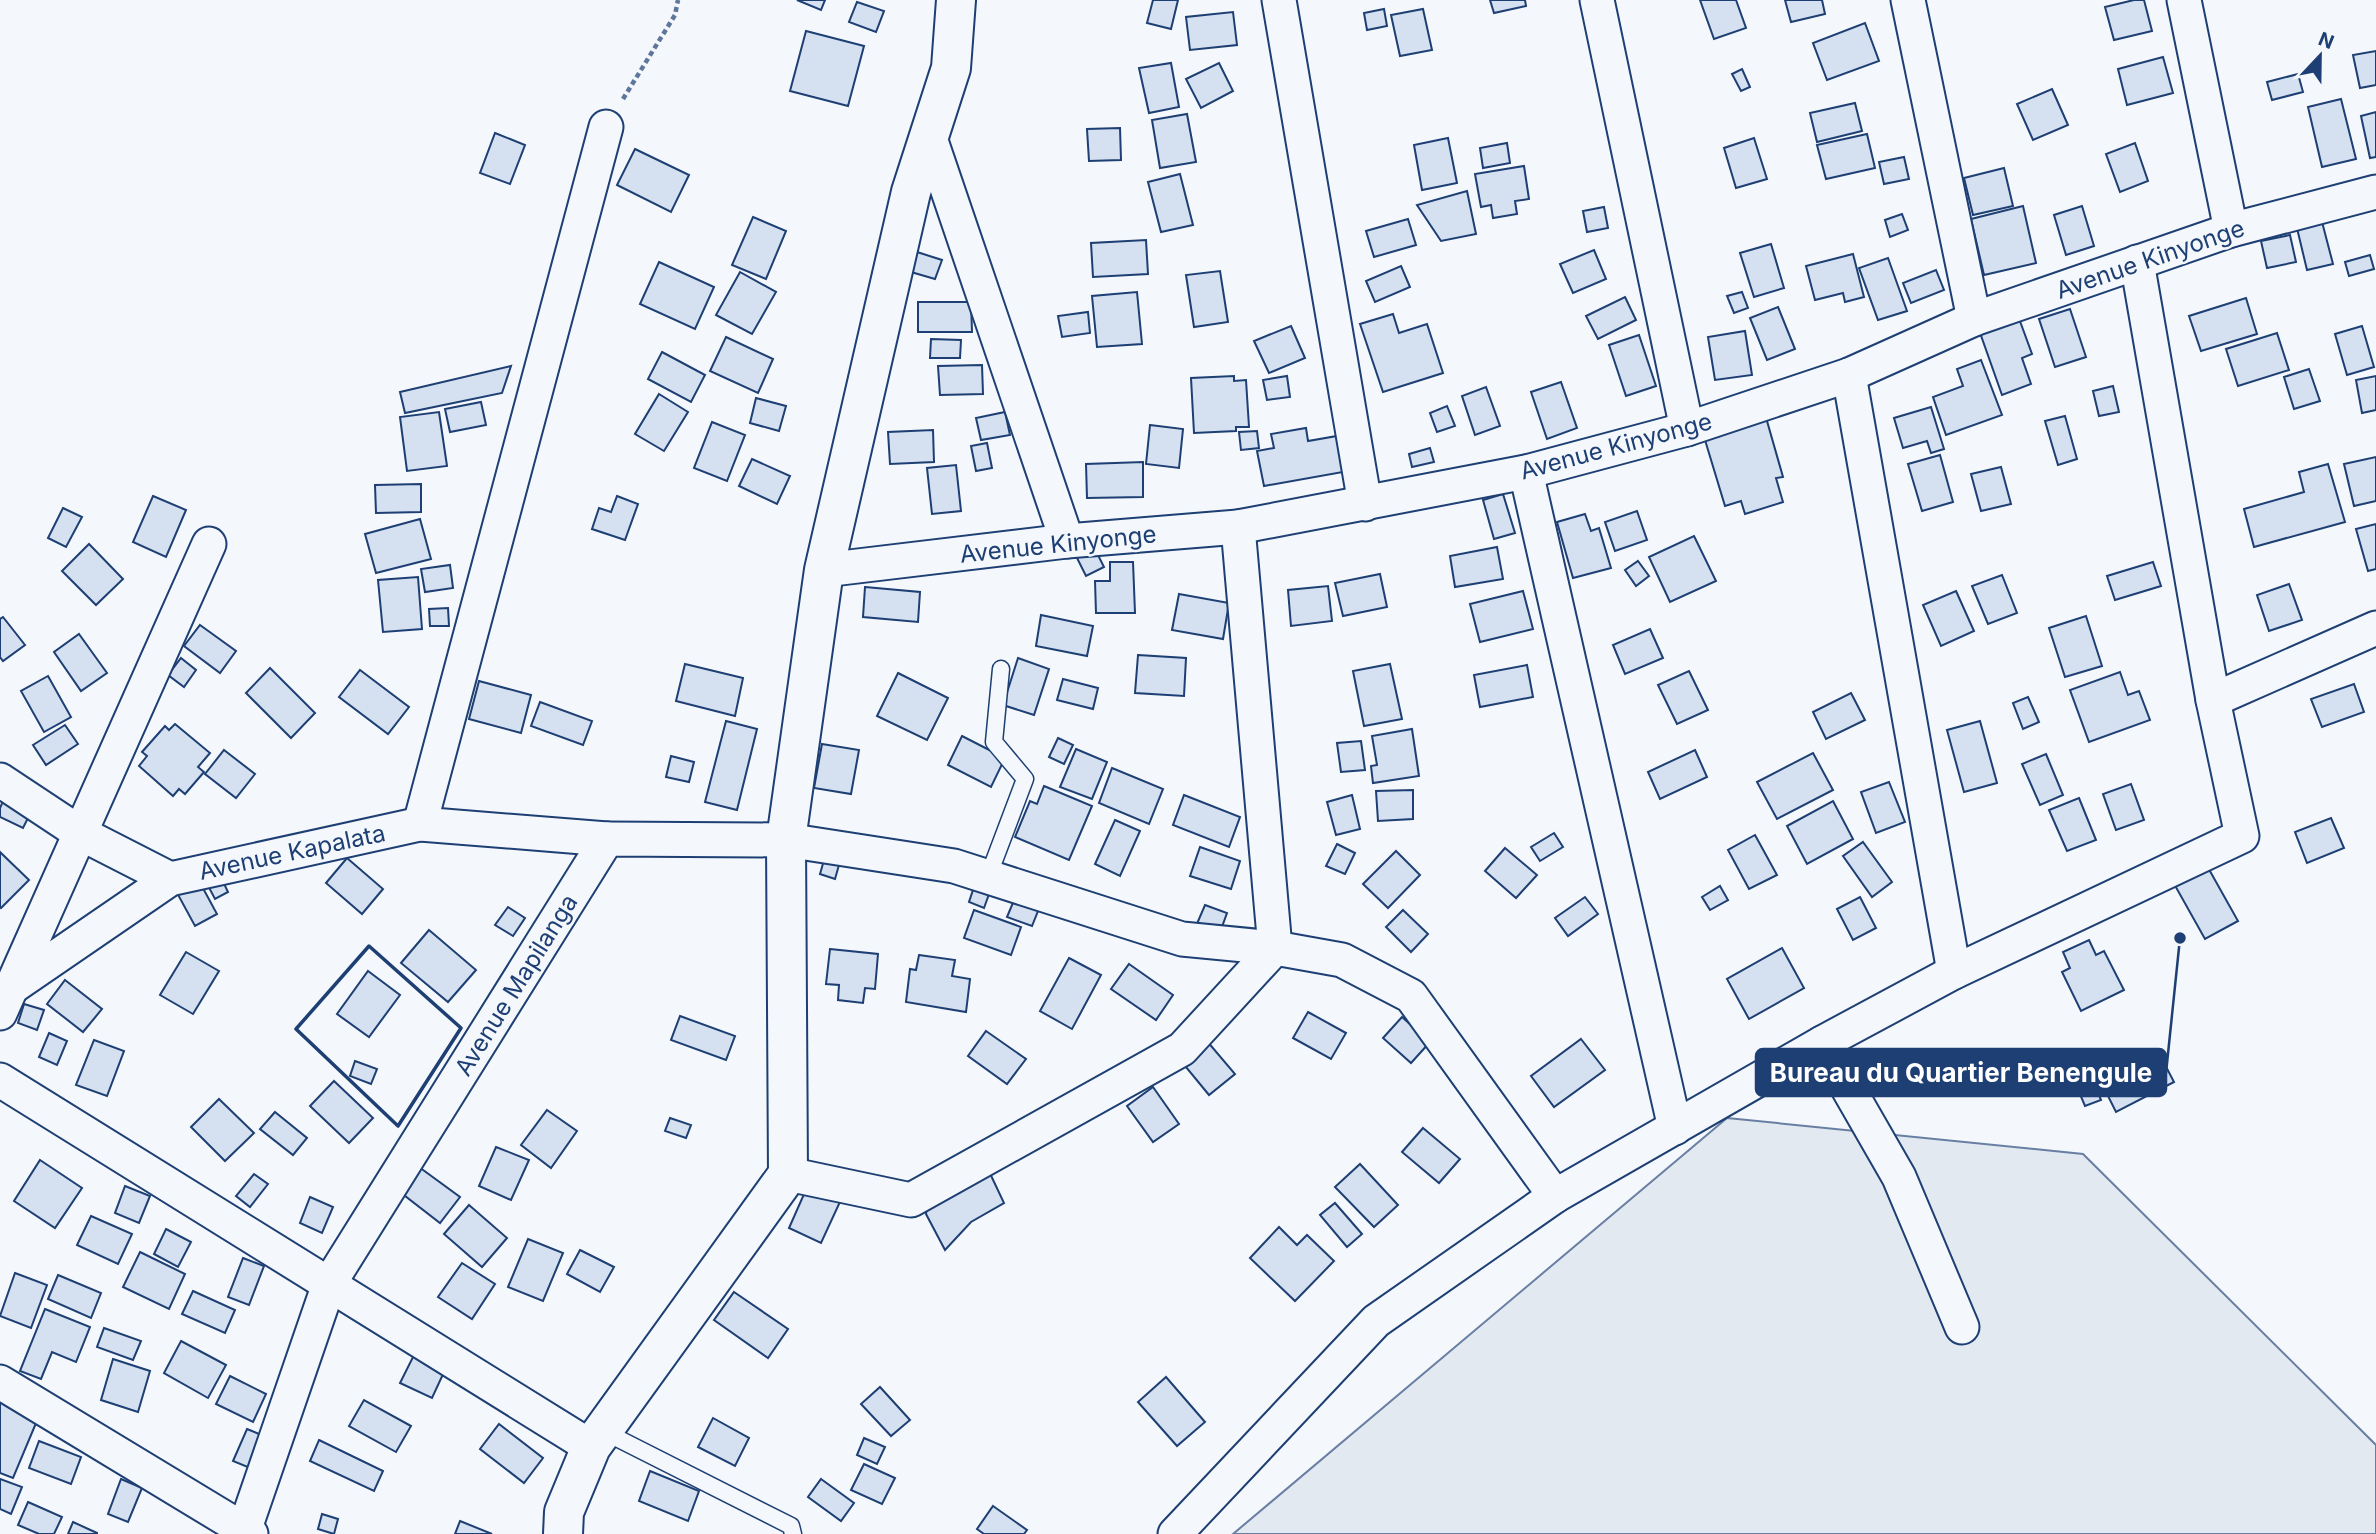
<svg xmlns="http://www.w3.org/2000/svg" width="2376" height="1534" viewBox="0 0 2376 1534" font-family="Inter,sans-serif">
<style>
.green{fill:#e3e9f0;stroke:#687fa3;stroke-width:2}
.building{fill:#d5e0f0;stroke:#1d3f73;stroke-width:2}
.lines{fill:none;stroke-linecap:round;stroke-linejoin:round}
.service-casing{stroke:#1d3f73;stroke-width:19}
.minor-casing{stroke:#1d3f73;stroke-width:37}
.tertiary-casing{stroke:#1d3f73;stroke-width:42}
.path{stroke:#5e769c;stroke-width:4.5;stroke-dasharray:5 3.5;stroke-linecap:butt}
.service{stroke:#f4f7fb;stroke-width:16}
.minor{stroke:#f4f7fb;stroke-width:33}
.tertiary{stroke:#f4f7fb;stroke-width:38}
.wall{stroke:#1d3f73;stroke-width:3.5}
.labels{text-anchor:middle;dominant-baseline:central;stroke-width:5;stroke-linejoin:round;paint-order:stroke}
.street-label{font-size:24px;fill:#1d3f73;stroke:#f4f7fb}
.leader{fill:none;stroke:#1d3f73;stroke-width:2.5}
.callout-dot{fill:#1d3f73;stroke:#f4f7fb;stroke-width:2.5}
.callout{fill:#1d3f73;stroke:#1d3f73;stroke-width:2.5}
.callout-label{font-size:26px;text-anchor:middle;font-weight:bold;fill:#fff}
</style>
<rect width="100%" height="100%" fill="#f4f7fb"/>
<polygon class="green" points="1727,1118 2083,1154 2376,1445 2376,1534 1233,1534"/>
<g class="building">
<polygon points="797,0 825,0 821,10"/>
<polygon points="1153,0 1178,0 1171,29 1147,23"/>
<polygon points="1490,0 1525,0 1526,6 1494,13"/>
<polygon points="1700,0 1736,0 1746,28 1714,39"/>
<polygon points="1785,0 1822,0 1825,14 1791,22"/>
<polygon points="2134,0 2144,0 2152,31 2114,40 2105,7"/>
<polygon points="857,2 884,11 876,32 849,22"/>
<polygon points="1384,9 1387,26 1367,30 1364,13"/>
<polygon points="1423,9 1432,50 1400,56 1391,15"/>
<polygon points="1233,12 1237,45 1190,50 1186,17"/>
<polygon points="1865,23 1879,61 1827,80 1813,43"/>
<polygon points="806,31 864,46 848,106 790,91"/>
<polygon points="2376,51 2376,85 2360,88 2353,55"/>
<polygon points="2163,57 2173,93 2127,105 2118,69"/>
<polygon points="1171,63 1179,107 1149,113 1139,68"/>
<polygon points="1219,63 1233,91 1201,108 1186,79"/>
<polygon points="1742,69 1750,87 1741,91 1732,74"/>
<polygon points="2298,74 2303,92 2272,100 2267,82"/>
<polygon points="2052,89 2068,125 2033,140 2017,104"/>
<polygon points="2341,99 2356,159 2322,167 2308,107"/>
<polygon points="1855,103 1862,131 1817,142 1810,113"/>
<polygon points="2376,112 2376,157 2370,158 2361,116"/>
<polygon points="1187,114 1196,162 1160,168 1152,120"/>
<polygon points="1120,128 1121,160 1089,161 1087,129"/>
<polygon points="495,133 525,145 510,184 480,173"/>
<polygon points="1867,134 1875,168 1826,179 1817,145"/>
<polygon points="1448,138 1457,183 1422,190 1414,145"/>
<polygon points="1754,138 1767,179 1736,188 1724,148"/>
<polygon points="1507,143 1510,163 1483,168 1480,148"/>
<polygon points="2135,143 2148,181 2120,192 2106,154"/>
<polygon points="635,149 689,175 671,212 617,185"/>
<polygon points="1904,157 1909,179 1884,184 1879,162"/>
<polygon points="1524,166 1529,199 1515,201 1517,214 1493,218 1491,205 1481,207 1475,174"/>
<polygon points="2004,168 2013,206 1973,215 1964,178"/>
<polygon points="1180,174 1193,225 1161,232 1148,182"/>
<polygon points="1467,191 1476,234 1441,241 1417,205"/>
<polygon points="2023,206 2036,263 1984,275 1971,219"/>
<polygon points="2082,206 2094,246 2066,255 2054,215"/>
<polygon points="1604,207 1608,228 1587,232 1583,211"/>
<polygon points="1902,214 1908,230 1890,237 1885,220"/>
<polygon points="753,217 786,231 766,279 732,265"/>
<polygon points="2321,218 2333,264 2307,270 2296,224"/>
<polygon points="1408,219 1416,245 1374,257 1366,231"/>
<polygon points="2290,235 2296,262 2267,268 2261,241"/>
<polygon points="1146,240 1148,274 1093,277 1091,243"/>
<polygon points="1771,244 1784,288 1754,297 1740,253"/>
<polygon points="1594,250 1606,279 1573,293 1560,264"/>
<polygon points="917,252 942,260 935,279 911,272"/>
<polygon points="1853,254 1864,297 1845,302 1843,293 1815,300 1806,266"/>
<polygon points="2370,255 2374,269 2349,276 2345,262"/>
<polygon points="1888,258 1907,311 1878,320 1859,268"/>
<polygon points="659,262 714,287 695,329 640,304"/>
<polygon points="1401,266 1410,287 1375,302 1366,281"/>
<polygon points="1936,270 1944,290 1911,303 1903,283"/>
<polygon points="1220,271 1228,322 1194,327 1186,275"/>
<polygon points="740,272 776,292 752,334 716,315"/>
<polygon points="1137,292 1142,344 1097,347 1092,296"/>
<polygon points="1742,292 1748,308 1734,313 1727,296"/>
<polygon points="1625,297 1636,320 1598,339 1586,316"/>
<polygon points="2246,298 2257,334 2201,351 2189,316"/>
<polygon points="918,302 971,302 972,332 918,332"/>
<polygon points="1778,307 1795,349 1767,360 1750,318"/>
<polygon points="2070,309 2086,357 2055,367 2039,319"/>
<polygon points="1088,312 1090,333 1062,337 1058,316"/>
<polygon points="2017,313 2032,354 2022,358 2031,384 2002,395 1978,327"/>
<polygon points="1393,314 1399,333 1427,324 1443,373 1383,392 1360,324"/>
<polygon points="1291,326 1305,358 1269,373 1254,341"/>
<polygon points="2362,326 2374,367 2347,375 2335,334"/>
<polygon points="1745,331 1752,375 1715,380 1708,337"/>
<polygon points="2277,333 2289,370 2238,386 2226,349"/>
<polygon points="1639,335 1656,386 1626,396 1609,345"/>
<polygon points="726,337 773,359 758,393 710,371"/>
<polygon points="931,339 961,340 960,358 930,358"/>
<polygon points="662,352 705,375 691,402 648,379"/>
<polygon points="1981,360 2002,415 1946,435 1933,397 1963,386 1957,369"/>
<polygon points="982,365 983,394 940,395 938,366"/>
<polygon points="511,366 502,393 405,413 400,392"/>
<polygon points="2309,369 2320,401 2294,409 2284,377"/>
<polygon points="1234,376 1234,381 1246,380 1249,427 1236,427 1236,431 1194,433 1191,378"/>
<polygon points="1287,376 1290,397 1267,400 1263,380"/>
<polygon points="2376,376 2376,410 2362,413 2356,380"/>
<polygon points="1561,382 1577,428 1547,439 1531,392"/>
<polygon points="2113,386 2119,412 2099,416 2093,391"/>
<polygon points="1486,387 1500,426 1475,435 1462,396"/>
<polygon points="659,394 688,412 664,451 635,434"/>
<polygon points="756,398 786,406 779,431 750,423"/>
<polygon points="481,402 486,425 450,432 445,409"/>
<polygon points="1447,406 1455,426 1437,432 1430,413"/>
<polygon points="1931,407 1944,449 1931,453 1927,441 1903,448 1894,418"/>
<polygon points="439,412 447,466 407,471 400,417"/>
<polygon points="1005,412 1010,435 981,440 976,418"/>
<polygon points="1765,414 1783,477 1776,478 1783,502 1745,514 1741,501 1725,506 1705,440 1720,436 1717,427"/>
<polygon points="2065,416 2077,459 2058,465 2045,421"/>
<polygon points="712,422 745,435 727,481 694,468"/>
<polygon points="1150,425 1183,429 1179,468 1146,464"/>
<polygon points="1306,428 1308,441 1337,436 1343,472 1264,486 1257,451 1274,448 1271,434"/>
<polygon points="933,430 934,462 890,464 888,432"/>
<polygon points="1257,431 1259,448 1241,450 1239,432"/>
<polygon points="987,443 992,468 976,471 971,446"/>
<polygon points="1430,448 1434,462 1412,467 1409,454"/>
<polygon points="1940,455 1953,502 1922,511 1908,464"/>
<polygon points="2376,457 2376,501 2354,506 2344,464"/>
<polygon points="752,459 790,476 777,504 739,486"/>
<polygon points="1143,462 1143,497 1087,498 1086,464"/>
<polygon points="2328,464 2345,522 2254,547 2244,509 2304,492 2299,472"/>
<polygon points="956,465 961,511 932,514 927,468"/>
<polygon points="2001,467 2011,504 1981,511 1971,474"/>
<polygon points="421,484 421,512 376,513 375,485"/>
<polygon points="1503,494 1515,533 1494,539 1483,500"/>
<polygon points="153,496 186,510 166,557 133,542"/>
<polygon points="617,496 638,504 625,540 592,529 599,508 611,512"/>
<polygon points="63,508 82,517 66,547 48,538"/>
<polygon points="1637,511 1647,540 1615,551 1605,522"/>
<polygon points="1585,514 1591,531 1599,528 1611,568 1573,578 1557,522"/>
<polygon points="420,519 431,559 376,573 365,534"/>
<polygon points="2376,524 2376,569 2368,571 2356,529"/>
<polygon points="1088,535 1104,567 1086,576 1070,544"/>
<polygon points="1694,536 1716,581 1670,602 1649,557"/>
<polygon points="89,544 123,579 96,605 62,571"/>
<polygon points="1497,547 1503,579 1455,587 1450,556"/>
<polygon points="1638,561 1649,576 1636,586 1625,570"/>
<polygon points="1110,562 1133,562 1135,613 1096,613 1095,581 1110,581"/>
<polygon points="2153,562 2161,586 2115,600 2107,576"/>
<polygon points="450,565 453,588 425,592 421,569"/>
<polygon points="1380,574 1387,607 1343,616 1335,583"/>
<polygon points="2002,575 2017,613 1988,624 1972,586"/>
<polygon points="418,577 422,629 383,632 378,580"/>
<polygon points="2289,584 2302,620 2269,631 2257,595"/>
<polygon points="1328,586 1332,621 1291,626 1288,590"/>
<polygon points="865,587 920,592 918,622 863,617"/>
<polygon points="1523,591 1533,629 1480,642 1470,604"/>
<polygon points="1956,591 1974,631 1941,646 1923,605"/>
<polygon points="1179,594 1229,603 1223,639 1172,630"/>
<polygon points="448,608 449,626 430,626 429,609"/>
<polygon points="1041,615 1093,626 1087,656 1036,646"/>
<polygon points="2086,616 2102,666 2065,677 2049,628"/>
<polygon points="3,617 25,645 3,661 0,657 0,619"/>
<polygon points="200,625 236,651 220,673 184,646"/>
<polygon points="1650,629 1663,658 1625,674 1613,645"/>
<polygon points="79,634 107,673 81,691 54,652"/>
<polygon points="1138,655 1186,658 1184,696 1135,693"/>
<polygon points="181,658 196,670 184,687 168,675"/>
<polygon points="1018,658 1049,669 1034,715 1003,705"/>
<polygon points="685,664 743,678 735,716 676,701"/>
<polygon points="1390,664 1402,719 1364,726 1353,671"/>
<polygon points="1527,665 1533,697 1480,707 1474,675"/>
<polygon points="270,668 315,713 291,738 246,693"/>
<polygon points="360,670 409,707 388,734 339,697"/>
<polygon points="1689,671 1708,710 1677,724 1658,685"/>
<polygon points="2120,672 2128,695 2139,691 2150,720 2089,742 2070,690"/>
<polygon points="898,673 948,698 927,740 877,716"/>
<polygon points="48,676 71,717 44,732 21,691"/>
<polygon points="1063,679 1098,688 1093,709 1057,700"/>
<polygon points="479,681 531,695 521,733 469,719"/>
<polygon points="2354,684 2364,712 2322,727 2311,699"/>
<polygon points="1851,693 1865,720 1826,739 1813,712"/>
<polygon points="2028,697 2039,722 2023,729 2013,703"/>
<polygon points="540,702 592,721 583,745 531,726"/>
<polygon points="726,721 757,729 737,810 705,802"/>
<polygon points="1980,721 1997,783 1964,792 1947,730"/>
<polygon points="175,724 210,753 198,767 204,772 185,794 179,789 173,796 139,766 147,756 142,752 165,726 169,730"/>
<polygon points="65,725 78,744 46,765 33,745"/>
<polygon points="1412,729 1419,776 1373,783 1371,766 1377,765 1372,736"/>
<polygon points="962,736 1005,758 991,787 948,765"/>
<polygon points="1058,738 1073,745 1064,764 1049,757"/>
<polygon points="1361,741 1365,770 1341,772 1337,743"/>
<polygon points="822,744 859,750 851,794 814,788"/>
<polygon points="1076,749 1107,762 1092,799 1060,787"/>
<polygon points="224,750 255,774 236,798 205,774"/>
<polygon points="1695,750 1707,777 1660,799 1648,772"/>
<polygon points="1813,753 1833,790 1777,819 1757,782"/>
<polygon points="2046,754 2063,795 2040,805 2022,764"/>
<polygon points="671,756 694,762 689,782 666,777"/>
<polygon points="1112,768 1163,789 1149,824 1099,803"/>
<polygon points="1889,782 1905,822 1876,833 1861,792"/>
<polygon points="2131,784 2144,820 2116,830 2103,794"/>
<polygon points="1044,786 1092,806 1069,860 1015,837 1030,801 1037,804"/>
<polygon points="1413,790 1413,819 1378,821 1376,791"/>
<polygon points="1184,795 1240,817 1229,847 1173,825"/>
<polygon points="1352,795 1360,829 1336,835 1327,802"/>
<polygon points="2079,798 2096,840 2067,851 2049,810"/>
<polygon points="4,799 31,812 23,828 0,817 0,808"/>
<polygon points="1833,801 1853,839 1807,864 1787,826"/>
<polygon points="2331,818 2344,848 2307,863 2295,832"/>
<polygon points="1115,820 1140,831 1120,876 1095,864"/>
<polygon points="1554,833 1563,847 1540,861 1531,847"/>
<polygon points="1755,835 1777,875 1749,889 1728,850"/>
<polygon points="1863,842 1892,882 1872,897 1843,856"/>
<polygon points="1337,844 1355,853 1345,874 1326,866"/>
<polygon points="1200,847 1240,861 1231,889 1190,876"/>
<polygon points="1505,848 1537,875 1516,898 1485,871"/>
<polygon points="1396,851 1420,875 1388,908 1363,884"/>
<polygon points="0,852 29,880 1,908 0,907"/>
<polygon points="347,858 383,889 362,914 326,883"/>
<polygon points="824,860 839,865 835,879 820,874"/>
<polygon points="2206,864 2238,921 2205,939 2173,882"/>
<polygon points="218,871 228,892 215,899 204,878"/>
<polygon points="977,878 993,883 984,908 969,902"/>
<polygon points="198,879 217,914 195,926 176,891"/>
<polygon points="1020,886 1044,896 1032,926 1007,917"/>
<polygon points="1720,886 1728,900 1710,910 1702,897"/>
<polygon points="1585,897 1598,914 1568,936 1555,918"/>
<polygon points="1860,897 1876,928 1853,940 1837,909"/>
<polygon points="1205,905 1227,913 1219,935 1196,926"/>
<polygon points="508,907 525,918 513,936 495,925"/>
<polygon points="974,910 1021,927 1011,955 964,938"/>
<polygon points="1403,910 1428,934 1411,952 1386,927"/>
<polygon points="429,930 476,970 448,1002 401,963"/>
<polygon points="2089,940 2096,955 2104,951 2124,990 2081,1011 2062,972 2070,968 2063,952"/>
<polygon points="1782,948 1804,988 1749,1019 1727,979"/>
<polygon points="830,949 878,954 875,989 865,988 863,1003 838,1000 839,985 826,984"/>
<polygon points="186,952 219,971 193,1014 160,995"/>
<polygon points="919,955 955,960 952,976 970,979 966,1012 906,1002 910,969 916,970"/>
<polygon points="1069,958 1101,975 1072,1029 1040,1011"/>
<polygon points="1129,964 1173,995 1156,1020 1111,989"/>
<polygon points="368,971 400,995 369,1037 337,1014"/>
<polygon points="65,980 102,1009 83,1032 47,1004"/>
<polygon points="24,1004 44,1010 37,1030 18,1023"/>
<polygon points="1308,1012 1346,1033 1331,1059 1293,1038"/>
<polygon points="680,1016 735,1036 726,1060 671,1040"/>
<polygon points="1402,1017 1430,1042 1411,1063 1383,1038"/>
<polygon points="986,1031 1026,1059 1007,1084 968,1056"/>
<polygon points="49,1033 67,1041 57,1065 39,1057"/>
<polygon points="1201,1034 1235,1074 1209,1095 1176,1055"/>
<polygon points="1581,1039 1605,1070 1554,1107 1531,1076"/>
<polygon points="94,1040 124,1051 107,1096 76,1085"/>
<polygon points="2160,1055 2174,1082 2116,1112 2102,1084"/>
<polygon points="355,1061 377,1069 371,1084 350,1076"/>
<polygon points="334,1081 373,1118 349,1143 310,1106"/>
<polygon points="2093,1081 2101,1100 2085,1106 2077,1087"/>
<polygon points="1153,1087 1179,1124 1153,1142 1127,1106"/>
<polygon points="219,1099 254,1133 225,1161 191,1127"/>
<polygon points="547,1110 577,1131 551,1168 521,1145"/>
<polygon points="275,1112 307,1138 293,1155 260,1129"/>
<polygon points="670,1118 691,1125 686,1138 665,1131"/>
<polygon points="1423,1128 1460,1159 1439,1183 1402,1152"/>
<polygon points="496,1147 529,1160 511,1200 479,1186"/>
<polygon points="40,1160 82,1188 55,1228 14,1201"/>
<polygon points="1360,1164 1398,1205 1374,1227 1335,1187"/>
<polygon points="419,1167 460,1197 440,1223 400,1192"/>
<polygon points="987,1167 1004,1203 971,1222 945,1250 926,1214 928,1200"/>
<polygon points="254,1174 268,1184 250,1207 236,1196"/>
<polygon points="812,1176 845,1191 821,1243 789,1228"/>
<polygon points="125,1186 150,1196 139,1223 115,1213"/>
<polygon points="310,1197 333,1207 322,1233 300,1223"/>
<polygon points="1335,1203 1362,1234 1347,1247 1320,1215"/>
<polygon points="469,1205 507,1238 482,1267 444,1234"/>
<polygon points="91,1216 132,1234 118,1264 77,1245"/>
<polygon points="1279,1227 1297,1245 1307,1235 1334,1261 1295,1301 1250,1258"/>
<polygon points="166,1229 191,1242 178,1267 154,1254"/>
<polygon points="528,1239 563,1253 543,1301 508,1287"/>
<polygon points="580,1250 614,1267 600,1292 567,1274"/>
<polygon points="140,1252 185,1274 169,1309 123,1287"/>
<polygon points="243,1258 264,1266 249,1305 228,1297"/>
<polygon points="462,1263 495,1284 472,1319 438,1297"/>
<polygon points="15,1273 47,1285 31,1328 0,1316"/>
<polygon points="58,1275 101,1293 91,1318 48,1299"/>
<polygon points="193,1291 235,1310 225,1333 182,1314"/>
<polygon points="734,1292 788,1329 768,1358 714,1320"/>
<polygon points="45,1309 90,1327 76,1362 52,1352 41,1379 20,1371"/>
<polygon points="104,1328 141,1341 133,1360 97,1347"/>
<polygon points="181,1341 226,1365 208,1398 164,1373"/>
<polygon points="414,1355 445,1370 432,1398 400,1383"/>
<polygon points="113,1359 150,1371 138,1412 101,1400"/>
<polygon points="230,1376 266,1394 253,1422 216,1404"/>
<polygon points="1166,1377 1205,1422 1177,1446 1138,1402"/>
<polygon points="880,1387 910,1420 891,1436 861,1404"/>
<polygon points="0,1399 39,1416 13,1478 0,1473"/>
<polygon points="364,1400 411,1426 396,1452 349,1426"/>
<polygon points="713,1418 749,1438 735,1466 698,1447"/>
<polygon points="499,1424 543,1458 524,1483 480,1449"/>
<polygon points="247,1429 264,1436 250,1468 233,1461"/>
<polygon points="864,1438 885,1447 877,1464 857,1455"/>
<polygon points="319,1440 383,1471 374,1491 310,1461"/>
<polygon points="39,1441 81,1457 71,1484 29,1468"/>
<polygon points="864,1464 895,1478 882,1504 851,1490"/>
<polygon points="650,1471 699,1491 688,1521 639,1501"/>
<polygon points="0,1479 22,1487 11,1514 0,1509"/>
<polygon points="121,1479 142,1488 128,1522 108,1514"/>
<polygon points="821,1479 854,1503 841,1521 808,1497"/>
<polygon points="28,1502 62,1517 54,1534 39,1534 18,1525"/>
<polygon points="993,1506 1027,1530 1024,1534 984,1534 977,1529"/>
<polygon points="322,1514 338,1519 334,1534 318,1529"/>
<polygon points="460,1521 492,1534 455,1534"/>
<polygon points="73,1522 97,1533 97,1534 68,1534"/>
</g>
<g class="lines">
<g class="service-casing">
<g id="service">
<polyline points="988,877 1025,779 994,742 1001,669"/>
<polyline points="603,1431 791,1526 793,1534"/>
</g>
</g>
<g class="minor-casing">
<g id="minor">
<polyline points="1279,0 1365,504"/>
<polyline points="1597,0 1687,429"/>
<polyline points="1908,0 1974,319"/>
<polyline points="2184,0 2231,230"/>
<polyline points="930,138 1067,541"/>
<polyline points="1849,375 1954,972"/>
<polyline points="1526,472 1675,1128"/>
<polyline points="824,570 1067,541 1238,527 1526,472 1687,429 1849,375 1974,319 2231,230 2376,192"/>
<polyline points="2213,700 2376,628"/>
<polyline points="0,780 80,833 170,879"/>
<polyline points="420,824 606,127"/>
<polyline points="11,988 170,879 420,824 607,839"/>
<polyline points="0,1013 209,544"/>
<polyline points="1822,1043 1899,1177 1962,1327"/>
<polyline points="0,1080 591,1447"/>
<polyline points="788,1174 911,1200 1182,1049 1275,948 1238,527"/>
<polyline points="0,1382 251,1534"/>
<polyline points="243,1534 329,1284 607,839 786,840 954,866 1182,939 1275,948 1342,960 1411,996 1555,1196"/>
<polyline points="1175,1534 1376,1321 1555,1196 1822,1043 1954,972 2242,836 2213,700 2137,262"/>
</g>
</g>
<g class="tertiary-casing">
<polyline id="tertiary" points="563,1534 564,1512 591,1447 788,1174 786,840 824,570 911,192 951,68 956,0"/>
</g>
<polyline class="path" points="623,99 675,15 678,0"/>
<use href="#service" class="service"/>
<use href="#minor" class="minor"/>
<use href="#tertiary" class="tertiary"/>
<polygon class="wall" points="369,946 461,1028 398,1126 296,1029"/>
</g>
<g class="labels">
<g class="street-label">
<text transform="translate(2150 259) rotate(-19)">Avenue Kinyonge</text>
<text transform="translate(1616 446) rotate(-15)">Avenue Kinyonge</text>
<text transform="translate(1058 544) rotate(-6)">Avenue Kinyonge</text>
<text transform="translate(292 852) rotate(-12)">Avenue Kapalata</text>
<text transform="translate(516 985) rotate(-58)">Avenue Mapilanga</text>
</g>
</g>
<path class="leader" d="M2180 938L2166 1073"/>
<circle class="callout-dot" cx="2180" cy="938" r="7"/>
<rect class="callout" x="1756" y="1049" width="410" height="47" rx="7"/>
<g class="callout-label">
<text x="1961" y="1082">Bureau du Quartier Benengule</text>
</g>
<g transform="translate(2320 56) rotate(22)" stroke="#f4f7fb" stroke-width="5" paint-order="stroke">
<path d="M0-5L12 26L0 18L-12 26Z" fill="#1d3f73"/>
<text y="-10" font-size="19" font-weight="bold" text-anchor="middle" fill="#1d3f73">N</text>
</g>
</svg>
